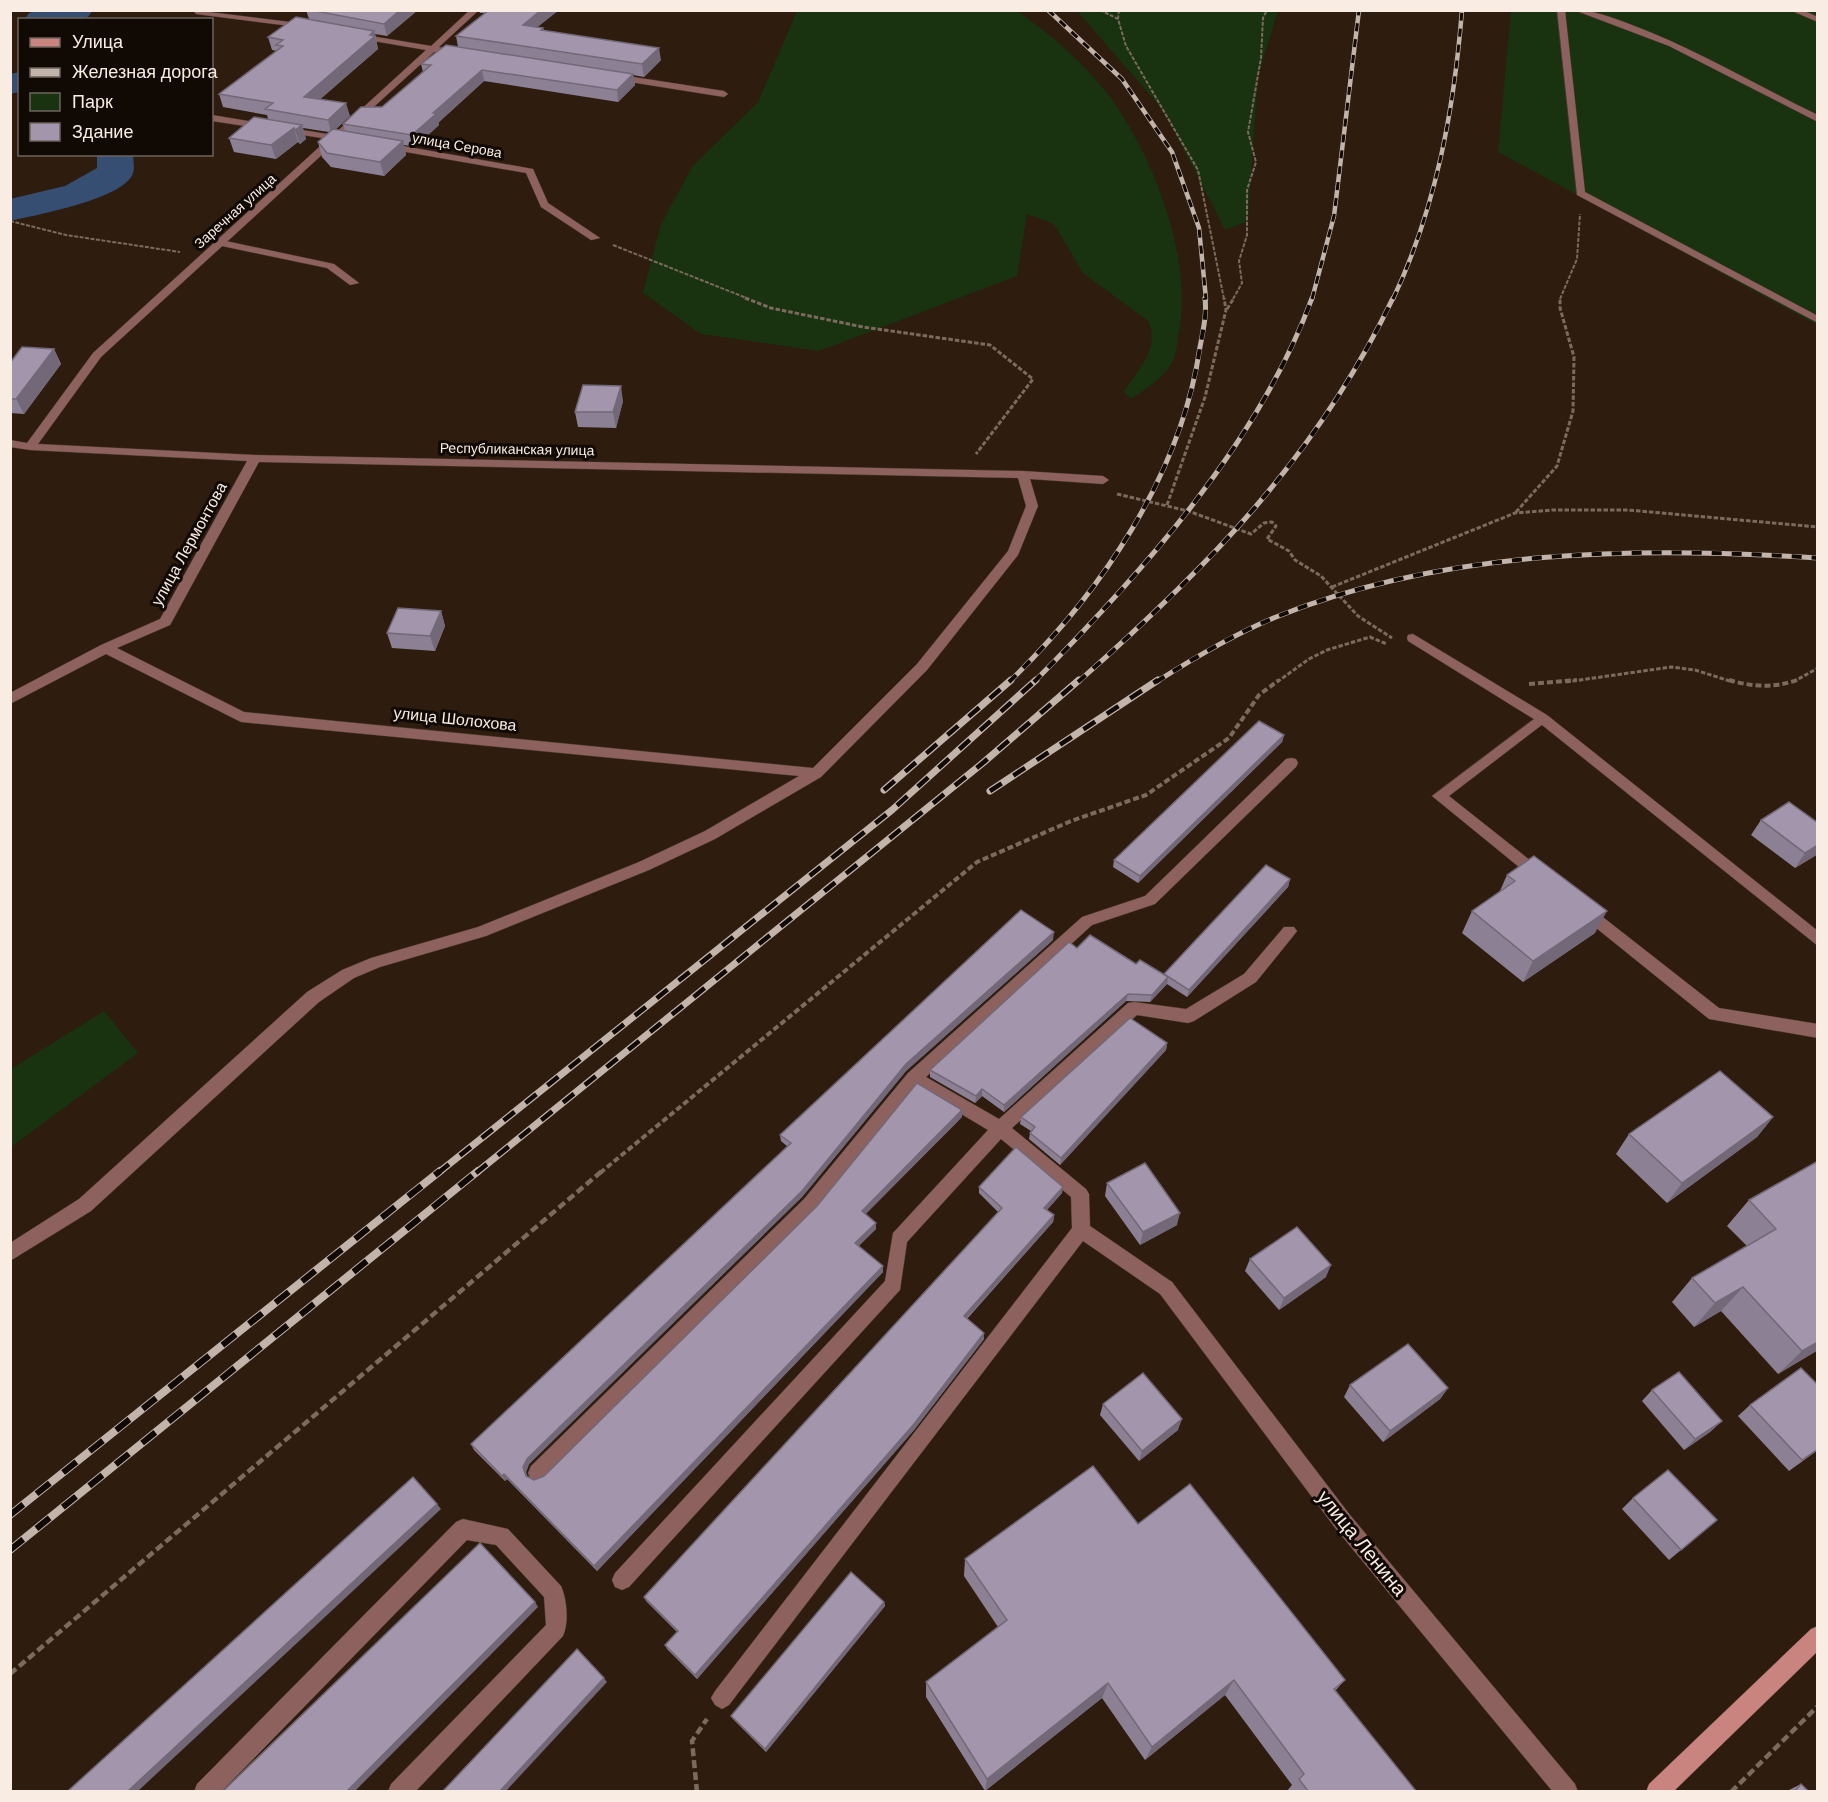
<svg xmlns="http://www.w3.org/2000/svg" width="1828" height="1802" viewBox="0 0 1828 1802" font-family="'DM Sans',sans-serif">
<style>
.green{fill:#19320f}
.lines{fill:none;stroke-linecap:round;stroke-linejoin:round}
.river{fill:#364e71;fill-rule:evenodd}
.lane-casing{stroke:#4a392d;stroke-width:1}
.street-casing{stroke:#4a392d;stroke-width:1}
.secondary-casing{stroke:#4a392d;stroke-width:1}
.path-far3{stroke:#7b6b5f;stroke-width:2;stroke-dasharray:4 1.5;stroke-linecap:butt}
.path-far2{stroke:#7b6b5f;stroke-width:3;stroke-dasharray:4.5 2;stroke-linecap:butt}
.path-far1{stroke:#7b6b5f;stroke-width:4;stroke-dasharray:6 3;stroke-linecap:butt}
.path{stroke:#7b6b5f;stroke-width:4.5;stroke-dasharray:8 4;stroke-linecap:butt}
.lane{fill:#8c615e;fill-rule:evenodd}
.street{fill:#8c615e;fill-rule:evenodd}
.secondary{fill:#c98480;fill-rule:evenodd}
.rail-far3-casing{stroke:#c2b4aa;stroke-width:4.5}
.rail-far2-casing{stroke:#c2b4aa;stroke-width:5}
.rail-far1-casing{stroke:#c2b4aa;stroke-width:7}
.rail-casing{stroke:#c2b4aa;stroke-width:8}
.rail-far3{stroke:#100904;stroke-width:3;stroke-dasharray:8;stroke-linecap:butt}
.rail-far2{stroke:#100904;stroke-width:4;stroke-dasharray:10;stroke-linecap:butt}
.rail-far1{stroke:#100904;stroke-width:4.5;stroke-dasharray:14;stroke-linecap:butt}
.rail{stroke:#100904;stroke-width:6;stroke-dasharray:17;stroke-linecap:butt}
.wall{fill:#8c8094}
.shaded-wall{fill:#726878}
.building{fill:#a395ac;stroke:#726878;stroke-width:1.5}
.labels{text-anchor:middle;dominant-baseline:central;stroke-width:6;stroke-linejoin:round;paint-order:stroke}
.far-street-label{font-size:14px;fill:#f9ece3;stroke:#100904}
.street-label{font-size:16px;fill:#f9ece3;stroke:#100904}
.near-street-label{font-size:20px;fill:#f9ece3;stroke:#100904}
</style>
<rect width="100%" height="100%" fill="#2e1c0f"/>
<g class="green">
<path d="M 1016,10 C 1050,34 1082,61 1107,93 C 1153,153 1195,262 1178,337 C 1177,345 1176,356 1172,363 C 1162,379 1146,389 1131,399 L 1124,392 C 1137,370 1161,348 1148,321 L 1083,273 L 1054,224 L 1027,214 L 1017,276 L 819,351 L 701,334 L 643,293 L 661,224 L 692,167 L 758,102 L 797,11 Z"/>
<polygon points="1077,11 1278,11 1258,76 1248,221 1225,230 1164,111"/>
<polygon points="1511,11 1817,11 1817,325 1498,152"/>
<polygon points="104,1011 138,1053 11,1147 11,1069"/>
</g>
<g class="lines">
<g class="river">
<polygon points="39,10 93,10 88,17 78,20 24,20 29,13"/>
<polygon points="20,72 20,92 10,94 10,74"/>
<path d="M 97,154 L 133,154 C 133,160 135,168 133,173 C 125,199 35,215 10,221 L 10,199 L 65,186 L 97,168 Z"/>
</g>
<g class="lane-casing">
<g id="lane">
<polygon points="1557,10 1565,10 1585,192 1818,316 1818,323 1577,195"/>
<path d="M 1574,10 C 1595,10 1613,18 1632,25 C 1696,49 1756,85 1818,115 L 1818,122 L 1669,46 Z"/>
<polygon points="1790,10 1802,10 1818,17 1818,22"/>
<polygon points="221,240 334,264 359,283 350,285 327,268 217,245 216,243"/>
<polygon points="1542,713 1549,718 1547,721 1449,796 1545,872 1547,876 1545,880 1535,880 1432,796"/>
<polygon points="1291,758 1296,759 1298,763 1296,767 1155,904 1092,925 926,1077 999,1119 1128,1003 1134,1002 1186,1009 1244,974 1284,927 1294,927 1297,931 1294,935 1256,982 1194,1021 1188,1023 1137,1015 1012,1128 1086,1189 1089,1194 1090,1226 1172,1282 1175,1288 1172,1294 1166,1296 1160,1294 1083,1241 729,1705 722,1709 715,1705 711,1698 715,1691 1072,1228 1071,1197 1001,1139 907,1242 900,1290 629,1587 622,1590 615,1587 612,1580 615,1573 885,1281 893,1233 988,1130 916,1087 816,1211 545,1480 538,1483 531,1480 528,1473 531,1466 804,1199 908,1073 1082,917 1145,896 1286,759"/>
<polygon points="1585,905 1590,907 1719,1008 1818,1024 1818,1038 1709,1019 1580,915 1577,911 1580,907"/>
<path d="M 463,1519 L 508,1529 L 561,1586 C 567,1599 569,1623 563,1636 L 415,1792 L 388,1792 L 391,1784 L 546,1625 L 544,1597 L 496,1545 L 467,1540 L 221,1792 L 194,1792 L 197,1784 L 456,1522 Z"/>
</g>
</g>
<g class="street-casing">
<g id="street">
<polygon points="193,10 306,24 310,26 306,28 196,14"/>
<path d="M 470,10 L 479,10 L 439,47 L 442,48 L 442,52 L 434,52 L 342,136 L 347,139 L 345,141 L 337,141 L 101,357 L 38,444 L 255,455 L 1023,471 L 1103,476 L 1109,480 L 1103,484 L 1030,479 L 1038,506 L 1018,555 L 927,670 L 821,777 L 715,839 L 649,870 L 486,936 L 380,967 L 354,978 L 319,1002 L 91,1211 L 10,1261 L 10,1243 L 79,1199 L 307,992 L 342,970 L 371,958 L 478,927 L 639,862 L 705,831 L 799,776 L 241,722 L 106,654 L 10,704 L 10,693 L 101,645 L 160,619 L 247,461 L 30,450 L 10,447 L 10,440 L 27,443 L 93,353 L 328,139 L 212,121 L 212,115 L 333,135 L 426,50 L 356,38 L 353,37 L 353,33 L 431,46 ZM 259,462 L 1018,478 L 1026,506 L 1008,551 L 917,664 L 813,768 L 244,712 L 117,648 L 170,625 Z"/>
<polygon points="614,74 724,91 728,94 724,97 611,79 610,77"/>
<polygon points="386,143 533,169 548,203 600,238 591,240 541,207 526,173 383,148 383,144"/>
<polygon points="1413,634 1547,715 1818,931 1818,946 1537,721 1408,641 1407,638 1408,635"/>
<polygon points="1166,1280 1172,1282 1350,1515 1575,1784 1578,1792 1553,1792 1336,1529 1160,1294 1157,1288 1160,1282"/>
</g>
</g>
<g class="secondary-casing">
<polygon id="secondary" points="1818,1626 1818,1651 1673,1792 1646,1792 1649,1784 1811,1629"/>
</g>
<g class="path-far3">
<polyline points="1100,10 1118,19"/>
<polyline points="1119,10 1118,19 1126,46 1198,170 1224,299"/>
<polyline points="10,221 66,235 180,252"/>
<polyline points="613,245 749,299"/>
<polyline points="1233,299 1242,283 1239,261 1247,235 1247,190 1256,162 1248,132 1261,58 1263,18 1267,10"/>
<polyline points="1560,299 1577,259 1580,214"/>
</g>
<g class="path-far2">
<polyline points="745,298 771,308 863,327 990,345 1033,379 976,454"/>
<polyline points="1227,309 1234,298"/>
<polyline points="1117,494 1188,511 1251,534 1264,523 1272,522 1276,526 1267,539 1289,551 1295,560 1321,576 1358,616 1392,638"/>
<polyline points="1167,505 1205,397 1226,310 1224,298"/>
<polyline points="1516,512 1557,466 1573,411 1574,357 1560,308 1560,298"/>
<polyline points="1332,587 1515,513 1553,510 1628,510 1818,527"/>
<polyline points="1277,682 1309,659 1327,650 1370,637 1387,644"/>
<polyline points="1566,682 1671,667 1695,670 1733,682"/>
<polyline points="1793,682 1818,668"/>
</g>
<g class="path-far1">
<path d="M 1729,680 C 1752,687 1774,688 1797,680"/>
<polyline points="1529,684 1577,680"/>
<polyline points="600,1173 977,862 1071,821 1146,795 1229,738 1259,695 1279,680"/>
</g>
<g class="path">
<polyline points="10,1674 602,1171"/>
<polyline points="697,1792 692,1741 707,1719"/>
<polyline points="1731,1792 1818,1706"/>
</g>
<use href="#lane" class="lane"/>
<use href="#street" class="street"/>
<use href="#secondary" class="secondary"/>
<g class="rail-far3-casing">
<g id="rail-far3">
<polyline points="1048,10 1122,79 1172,152 1199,228 1206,299"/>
<polyline points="1312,299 1334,216 1359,10"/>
<path d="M 1393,299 C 1436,208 1454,110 1462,10"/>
</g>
</g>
<g class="rail-far2-casing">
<g id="rail-far2">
<path d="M 1009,682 C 1101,593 1181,475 1200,347 C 1203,331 1207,314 1205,298"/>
<path d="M 1034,682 C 1142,573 1259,443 1312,298"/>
<path d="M 1078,682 C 1209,566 1316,458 1393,298"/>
<path d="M 1156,682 C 1194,658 1234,634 1276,617 C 1445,549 1638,546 1818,558"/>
</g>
</g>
<g class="rail-far1-casing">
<g id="rail-far1">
<polyline points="884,790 1011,680"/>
<polyline points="990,791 1158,680"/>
<polyline points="438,1173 892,810 1036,680"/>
<polyline points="476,1173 984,762 1079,680"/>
</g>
</g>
<g class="rail-casing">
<g id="rail">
<polyline points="10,1515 440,1171"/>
<polyline points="10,1550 478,1171"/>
</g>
</g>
<use href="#rail-far3" class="rail-far3"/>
<use href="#rail-far2" class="rail-far2"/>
<use href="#rail-far1" class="rail-far1"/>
<use href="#rail" class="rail"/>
</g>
<g class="wall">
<polygon points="306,10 418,10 387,36 375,34 378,49 320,99 350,116 335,130 345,131 343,124 382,107 423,72 421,64 458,47 456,36 485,13 480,13 479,10 559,10 537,27 543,28 544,31 661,60 644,77 633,75 635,85 618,102 484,81 439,122 439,125 415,147 404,145 406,155 384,176 331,167 322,157 318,142 329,132 303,128 306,139 300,144 298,142 276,159 234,152 229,138 268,119 267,115 223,107 219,94 277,51 272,50 268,37 309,19"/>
<polygon points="54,349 61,364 24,414 10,413 10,363"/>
<polygon points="623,401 616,428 578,427 575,412"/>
<polygon points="441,611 445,626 435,651 392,648 387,633"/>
<polygon points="1284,735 1282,742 1138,883 1113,867 1114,860"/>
<polygon points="1761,820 1818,823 1818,854 1795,868 1751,835"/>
<polygon points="1507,875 1595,933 1523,982 1462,933 1472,911 1499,893"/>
<polygon points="1290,879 1288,887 1187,997 1167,984 1150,1002 1126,1001 1004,1112 982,1096 975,1103 930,1077 930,1070 1077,948 1136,964 1164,975"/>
<polygon points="1053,940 906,1071 802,1197 529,1464 526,1472 527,1476 534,1480 544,1476 962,1117 865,1214 876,1229 858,1246 883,1266 883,1272 597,1571 507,1479 505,1481 474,1450 471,1444 788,1147 781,1141 780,1135"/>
<polygon points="1167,1043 1166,1050 1060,1165 1029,1139 1030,1133 1031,1131 1020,1124 1021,1117"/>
<polygon points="1773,1117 1757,1137 1667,1203 1616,1154 1629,1134"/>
<polygon points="1818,1161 1818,1350 1778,1374 1721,1311 1694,1327 1672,1302 1692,1278 1747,1246 1727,1226 1749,1200"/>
<polygon points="1107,1183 1177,1225 1140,1245 1105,1196"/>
<polygon points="979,1187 1062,1193 1047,1210 1054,1215 1053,1222 967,1319 984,1333 984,1339 914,1430 697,1679 667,1649 665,1645 677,1632 646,1601 644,1597 998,1212 979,1193"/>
<polygon points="1250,1259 1326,1277 1279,1310 1245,1271"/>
<polygon points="1350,1385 1448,1388 1440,1399 1383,1442 1344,1397"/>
<polygon points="1818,1385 1818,1450 1789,1471 1738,1416 1750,1405"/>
<polygon points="1652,1390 1722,1421 1710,1432 1684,1450 1642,1401"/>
<polygon points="1103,1404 1178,1430 1139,1461 1100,1415"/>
<polygon points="1633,1498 1717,1520 1669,1560 1622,1509"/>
<polygon points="1138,1524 1345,1680 1335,1691 1416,1791 1287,1791 1292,1785 1225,1695 1145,1760 1102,1698 985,1791 926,1697 926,1682 998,1627 964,1576 965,1559"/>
<polygon points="884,1602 885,1606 766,1752 733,1719 731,1716"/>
<polygon points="1801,1784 1808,1791 1786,1791 1787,1791"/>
</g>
<g class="shaded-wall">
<polygon points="400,10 418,10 387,36 384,24"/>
<polygon points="541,10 559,10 525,37 523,25"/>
<polygon points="374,31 378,49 308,110 304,97"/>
<polygon points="659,48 661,60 644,77 642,64"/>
<polygon points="482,70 484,81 439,122 439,125 415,147 412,135 433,113"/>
<polygon points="633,74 635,85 618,102 617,90"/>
<polygon points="346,103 350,116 331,133 328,120"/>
<polygon points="302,125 306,139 300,144 295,130"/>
<polygon points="294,128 298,142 276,159 271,145"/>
<polygon points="403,141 406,155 384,176 380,162"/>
<polygon points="54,349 61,364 24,414 16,399"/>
<polygon points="621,386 623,401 616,428 613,412"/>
<polygon points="441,611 445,626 435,651 430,636"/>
<polygon points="1284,735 1282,742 1138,883 1140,876"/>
<polygon points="1818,845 1818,854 1795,868 1805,853"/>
<polygon points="1290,879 1288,887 1187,997 1189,990"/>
<polygon points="1607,911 1595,933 1523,982 1533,961"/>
<polygon points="1054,932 1053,940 906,1071 802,1197 529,1464 526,1472 529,1481 523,1467 527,1459 906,1064"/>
<polygon points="1168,977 1167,984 1150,1002 1152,995"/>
<polygon points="1128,994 1126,1001 1004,1112 1004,1105"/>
<polygon points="1167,1043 1166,1050 1060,1165 1061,1158"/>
<polygon points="982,1089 982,1096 975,1103 976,1096"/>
<polygon points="962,1110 962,1117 862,1218 862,1211"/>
<polygon points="1773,1117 1757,1137 1667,1203 1682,1183"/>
<polygon points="1063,1187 1062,1193 1043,1214 1044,1208"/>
<polygon points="1180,1213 1177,1225 1140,1245 1143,1232"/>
<polygon points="1054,1215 1053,1222 963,1322 964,1316"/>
<polygon points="876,1223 876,1229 855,1250 855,1243"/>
<polygon points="1331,1265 1326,1277 1279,1310 1284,1298"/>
<polygon points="883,1266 883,1272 597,1571 594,1566"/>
<polygon points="1743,1287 1721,1311 1694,1327 1715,1303"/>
<polygon points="984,1333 984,1339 914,1430 697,1679 695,1675"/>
<polygon points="1818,1342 1818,1350 1778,1374 1802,1351"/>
<polygon points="1448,1388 1440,1399 1383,1442 1390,1431"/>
<polygon points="1182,1419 1178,1430 1139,1461 1142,1451"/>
<polygon points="1722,1421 1710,1432 1684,1450 1695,1439"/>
<polygon points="504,1474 507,1479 505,1481 502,1476"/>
<polygon points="437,1504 441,1509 138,1791 128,1791"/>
<polygon points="535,1602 538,1607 355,1791 347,1791"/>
<polygon points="884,1602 885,1606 766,1752 765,1749"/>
<polygon points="604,1678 607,1682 506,1791 500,1791"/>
<polygon points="1234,1680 1225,1695 1145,1760 1152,1747"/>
<polygon points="1108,1683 1102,1698 985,1791 987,1779"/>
</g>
<g class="building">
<polygon points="310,10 400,10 384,24"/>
<polygon points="489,10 541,10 523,25 543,28 541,30 659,48 642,64 456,36"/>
<polygon points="296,17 374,31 370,35 375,36 304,97 346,103 328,120 265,109 273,103 219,94 283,46 276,45 283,40 268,37"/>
<polygon points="446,45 633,74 617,90 482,70 433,113 437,113 412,135 343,124 361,107 382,107 431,65 421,64"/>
<polygon points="254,117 302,125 295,130 294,128 271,145 229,138"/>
<polygon points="333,129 403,141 380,162 327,153 318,142"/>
<polygon points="22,347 54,349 16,399 10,399 10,363"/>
<polygon points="583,385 621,386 613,412 575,412"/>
<polygon points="398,608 441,611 430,636 387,633"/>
<polygon points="1259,721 1284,735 1140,876 1114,860"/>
<polygon points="1789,802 1818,823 1818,845 1805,853 1761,820"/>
<polygon points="1534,856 1607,911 1533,961 1472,911 1515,881 1507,875"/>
<polygon points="1266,865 1290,879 1189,990 1164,974"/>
<polygon points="1021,910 1054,932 906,1064 802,1191 527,1459 523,1467 526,1476 534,1480 544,1476 817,1206 917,1083 962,1110 862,1211 876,1223 855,1243 883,1266 594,1566 504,1474 502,1476 471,1444 791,1143 780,1135"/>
<polygon points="1090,935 1136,964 1140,960 1168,977 1152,995 1128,994 1004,1105 982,1089 976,1096 930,1070 1069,942 1077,948"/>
<polygon points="1130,1018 1167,1043 1061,1158 1030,1133 1035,1127 1021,1117"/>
<polygon points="1720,1071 1773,1117 1682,1183 1629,1134"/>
<polygon points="1016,1147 1063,1187 1044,1208 1054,1215 964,1316 984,1333 914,1424 695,1675 665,1645 678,1631 644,1597 1002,1208 979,1187"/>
<polygon points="1818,1161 1818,1342 1802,1351 1743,1287 1715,1303 1692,1278 1776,1229 1749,1200"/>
<polygon points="1145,1163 1180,1213 1143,1232 1107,1183"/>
<polygon points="1297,1227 1331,1265 1284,1298 1250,1259"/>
<polygon points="1408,1344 1448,1388 1390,1431 1350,1385"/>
<polygon points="1801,1368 1818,1385 1818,1449 1802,1460 1750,1405"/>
<polygon points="1679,1372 1722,1421 1695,1439 1652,1390"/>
<polygon points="1143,1373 1182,1419 1142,1451 1103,1404"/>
<polygon points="1093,1466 1138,1524 1190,1484 1345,1680 1334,1689 1416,1791 1308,1791 1299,1779 1304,1774 1234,1680 1152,1747 1108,1683 987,1779 926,1682 1007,1620 965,1559"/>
<polygon points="1668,1470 1717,1520 1681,1550 1633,1498"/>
<polygon points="413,1477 437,1504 128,1791 68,1791"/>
<polygon points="480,1543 535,1602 347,1791 223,1791"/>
<polygon points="851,1572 884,1602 765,1749 731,1716"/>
<polygon points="577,1649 604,1678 500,1791 443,1791"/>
<polygon points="1801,1784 1808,1791 1795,1791"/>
</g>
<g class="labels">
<g class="far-street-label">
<text transform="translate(457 145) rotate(10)">улица Серова</text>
<text transform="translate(235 211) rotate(-42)">Заречная улица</text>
<text transform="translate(517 449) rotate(1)">Республиканская улица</text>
</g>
<g class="street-label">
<text transform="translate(189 544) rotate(-61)">улица Лермонтова</text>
<text transform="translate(455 719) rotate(6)">улица Шолохова</text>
</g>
<g class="near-street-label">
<text transform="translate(1362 1543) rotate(51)">улица Ленина</text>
</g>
</g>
<rect width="1828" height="1802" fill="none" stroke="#f9ece3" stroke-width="24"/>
<rect x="18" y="18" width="195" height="138" fill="#100904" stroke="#6d645d" stroke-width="1.5"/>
<rect x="30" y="38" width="30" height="9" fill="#c98480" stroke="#6d645d" stroke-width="1.5"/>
<text x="72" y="48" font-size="18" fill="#f9ece3">Улица</text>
<rect x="30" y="68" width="30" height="9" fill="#c2b4aa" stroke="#6d645d" stroke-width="1.5"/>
<text x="72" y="78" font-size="18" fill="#f9ece3">Железная дорога</text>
<rect x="30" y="93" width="30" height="18" fill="#19320f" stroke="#6d645d" stroke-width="1.5"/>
<text x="72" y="108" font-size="18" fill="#f9ece3">Парк</text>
<rect x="30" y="123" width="30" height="18" fill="#a395ac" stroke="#6d645d" stroke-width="1.5"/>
<text x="72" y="138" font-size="18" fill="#f9ece3">Здание</text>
</svg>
